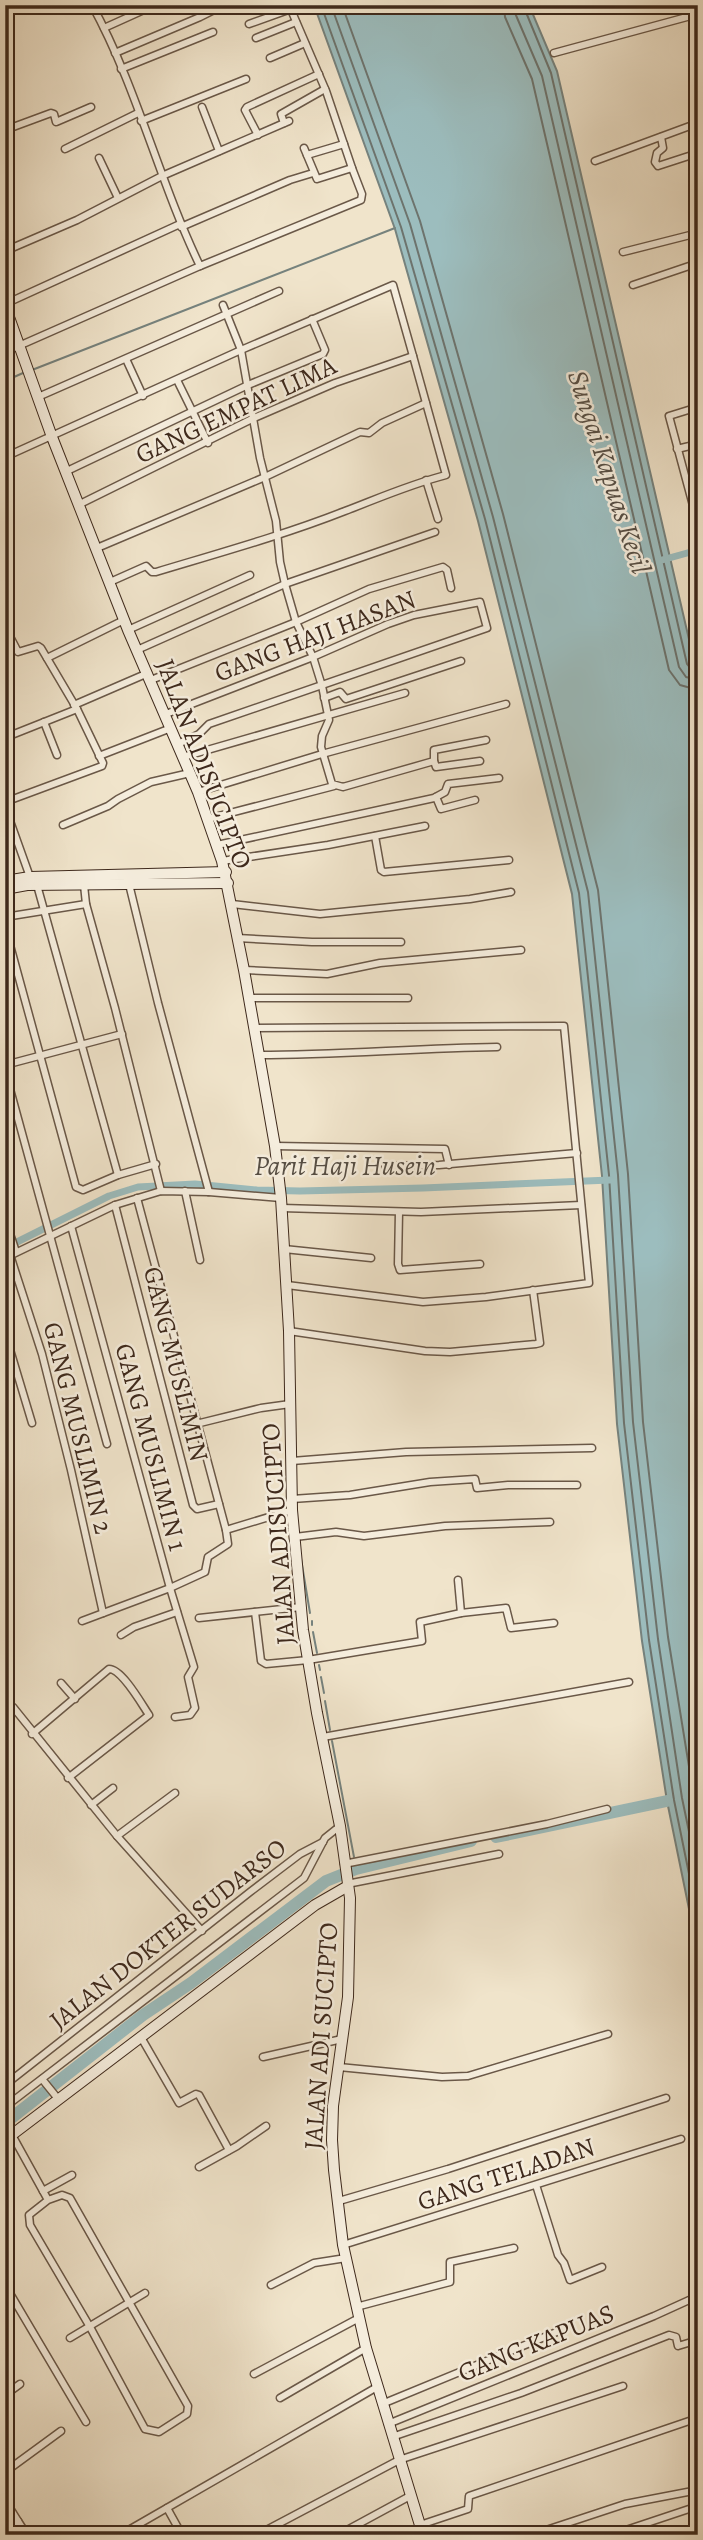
<svg xmlns="http://www.w3.org/2000/svg" width="703" height="2540" viewBox="0 0 703 2540" font-family="Alegreya,serif">
<style>
.water{fill:#9cbdbe;stroke:#76827d;stroke-width:2}
.lines{fill:none;stroke-linecap:round;stroke-linejoin:round}
.shore{stroke:#6d736d;stroke-width:2}
.stream{stroke:#76827d;stroke-width:2}
.canal{stroke:#9cbdbe;stroke-width:7}
.river{stroke:#9cbdbe;stroke-width:12}
.street-casing{stroke:#6a5848;stroke-width:9}
.secondary-casing{stroke:#3e291c;stroke-width:12}
.street{stroke:#f5eddd;stroke-width:6}
.secondary{stroke:#f5eddd;stroke-width:10}
.labels{text-anchor:middle;dominant-baseline:central;stroke-width:5;stroke-linejoin:round;paint-order:stroke}
.street-label{font-size:26px;fill:#3e291c;stroke:#f5eddd}
.water-label{font-size:28px;font-style:italic;fill:#564e44;stroke:#f5eddd}
</style>
<rect width="100%" height="100%" fill="#f0e4cb"/>
<filter id="stains"><feTurbulence type="fractalNoise" baseFrequency=".00286" numOctaves="4"/><feColorMatrix values="0 0 0 0 .2 0 0 0 0 .09 0 0 0 0 .02 0 0 0 .5 -.17"/></filter>
<radialGradient id="worn" r=".72"><stop offset=".6" stop-color="#630" stop-opacity="0"/><stop offset="1" stop-color="#630" stop-opacity=".3"/></radialGradient>
<polygon class="water" points="314,5 529,5 557,71 698,678 698,1953 667,1801 642,1641 617,1424 602,1176 572,894 478,521 395,229"/>
<g class="lines">
<g class="shore">
<polyline points="321,5 401,227 485,519 579,893 609,1175 624,1423 649,1640 674,1800 698,1918"/>
<polyline points="331,5 410,224 493,517 588,892 618,1175 633,1422 658,1639 682,1798 698,1875"/>
<polyline points="342,5 420,221 503,514 598,890 628,1174 643,1422 668,1637 698,1822"/>
<polyline points="504,5 505,17 532,79 669,670 680,685 698,690"/>
<polyline points="514,5 515,13 542,76 679,667 686,677 698,680"/>
<polyline points="523,5 551,73 687,664 691,669 698,671"/>
</g>
<g class="stream">
<polyline points="32,370 395,228"/>
<polyline points="5,381 23,373"/>
<polyline points="301,1559 310,1613"/>
<polyline points="312,1621 312,1625"/>
<polyline points="313,1632 317,1653"/>
<polyline points="319,1665 320,1670"/>
<polyline points="321,1677 324,1693"/>
<polyline points="325,1701 330,1730"/>
<polyline points="332,1741 354,1857"/>
<polyline points="356,1868 356,1869"/>
</g>
<g class="canal">
<polyline points="662,560 698,550"/>
<polyline points="5,1248 109,1196 138,1187 195,1184 257,1190 300,1191 423,1188 610,1180"/>
</g>
<g class="river">
<polyline points="496,1837 667,1801"/>
<polyline points="5,2123 143,2015 191,1983 326,1881 356,1869 471,1841"/>
</g>
<g class="street-casing">
<g id="street">
<path d="M 92,5 C 137,87 159,181 200,266 L 361,200 L 362,194 L 352,168 L 317,179 L 304,148"/>
<polyline points="289,5 326,91 352,168"/>
<polyline points="598,5 603,9 608,5"/>
<polyline points="249,24 291,9"/>
<polyline points="104,28 155,5"/>
<polyline points="256,38 296,22"/>
<polyline points="115,53 200,17 212,11 212,5"/>
<polyline points="554,53 698,14"/>
<polyline points="270,58 305,43"/>
<polyline points="121,69 213,32"/>
<polyline points="202,107 219,151"/>
<polyline points="141,121 246,79"/>
<polyline points="284,123 281,114 325,89"/>
<polyline points="5,130 51,113 54,114 56,122 91,107"/>
<polyline points="258,135 245,110 247,107 319,74"/>
<polyline points="661,137 663,148 657,153 655,162 658,166 698,153"/>
<polyline points="65,149 138,113"/>
<polyline points="307,155 344,144"/>
<polyline points="99,158 118,198"/>
<polyline points="595,161 698,123"/>
<polyline points="181,227 290,180 313,173"/>
<polyline points="5,251 77,220 162,176 289,121"/>
<polyline points="623,252 698,233"/>
<polyline points="633,285 698,263"/>
<polyline points="5,304 180,224"/>
<polyline points="223,305 241,350 260,458 276,521 280,562 285,584 296,622 313,657 322,686 329,720 322,736 321,747 332,784 343,787 434,761 434,750 486,740"/>
<polyline points="5,352 200,266"/>
<polyline points="126,359 143,396"/>
<polyline points="177,380 208,443"/>
<polyline points="38,397 279,291"/>
<polyline points="698,407 669,416 698,524"/>
<polyline points="677,449 698,444"/>
<polyline points="5,457 241,350 393,285 413,356"/>
<polyline points="67,471 248,385 323,354 325,350 312,319"/>
<polyline points="426,480 438,519"/>
<polyline points="687,480 698,477"/>
<path d="M 80,504 L 254,418 L 335,383 L 413,356 L 446,475 C 411,484 379,498 345,511 C 284,535 219,553 156,572 L 152,572 L 146,566 L 110,582"/>
<polyline points="97,548 265,477 360,432 369,433 382,423 426,403"/>
<polyline points="5,627 18,652 38,646 41,648 77,709 103,763 102,766 5,802"/>
<polyline points="128,630 250,575"/>
<polyline points="137,650 285,584 435,532"/>
<polyline points="47,658 124,620"/>
<polyline points="151,680 296,622 369,589 443,567 447,570 451,588"/>
<polyline points="324,698 340,692 346,699 461,661"/>
<polyline points="74,705 148,673"/>
<polyline points="166,714 313,657 388,624 414,615 480,602 487,628 209,724 199,734 178,744"/>
<polyline points="44,722 57,755"/>
<polyline points="9,736 77,709"/>
<polyline points="99,756 171,728"/>
<polyline points="183,757 405,693"/>
<polyline points="434,761 436,767 480,761"/>
<polyline points="198,792 322,754 506,704"/>
<polyline points="436,797 441,809 475,800"/>
<polyline points="5,807 30,877"/>
<polyline points="207,819 334,786"/>
<polyline points="63,825 108,806 118,799 151,782 190,773"/>
<polyline points="375,836 381,870 384,872 509,860"/>
<polyline points="217,845 434,798 445,792 448,784 499,778"/>
<polyline points="222,861 328,845 425,826"/>
<polyline points="129,884 158,1003 209,1192"/>
<polyline points="37,885 118,1175"/>
<polyline points="84,885 86,904 115,1008 161,1191"/>
<polyline points="232,904 320,914 470,899 511,892"/>
<polyline points="5,917 86,904"/>
<polyline points="5,927 76,1187 83,1190 118,1175 156,1164"/>
<polyline points="237,938 312,942 401,942"/>
<polyline points="244,970 327,974 380,963 521,950"/>
<polyline points="249,998 408,998"/>
<polyline points="255,1028 564,1026 589,1283 486,1297 423,1302 287,1285"/>
<path d="M 259,1055 C 338,1055 417,1048 497,1047"/>
<polyline points="5,1065 122,1034"/>
<polyline points="5,1071 107,1444"/>
<polyline points="275,1146 445,1149 449,1165"/>
<polyline points="385,1166 439,1165 577,1153"/>
<polyline points="185,1191 200,1260"/>
<polyline points="137,1198 226,1530 292,1510"/>
<polyline points="115,1205 193,1505 197,1509 219,1504"/>
<polyline points="282,1208 421,1212 581,1205"/>
<polyline points="399,1212 398,1264 400,1270 480,1264"/>
<polyline points="5,1219 16,1252"/>
<polyline points="71,1226 170,1588 205,1572 208,1557 228,1544 226,1530"/>
<polyline points="284,1249 371,1258"/>
<polyline points="10,1255 42,1354 71,1470 103,1613"/>
<polyline points="5,1258 115,1205 161,1191 209,1192 281,1198"/>
<polyline points="289,1331 425,1351 450,1352 536,1344 540,1343 533,1290"/>
<polyline points="5,1333 32,1423"/>
<polyline points="196,1424 261,1408 290,1404"/>
<polyline points="292,1461 406,1452 592,1448"/>
<polyline points="292,1499 350,1495 430,1482 475,1479 477,1488 508,1485 577,1485"/>
<polyline points="295,1537 336,1532 364,1536 445,1526 550,1522"/>
<polyline points="458,1580 461,1613"/>
<polyline points="255,1612 261,1661 266,1664 308,1660 422,1641 420,1622 461,1613 506,1608 511,1628 554,1623"/>
<polyline points="199,1618 301,1607"/>
<polyline points="82,1621 170,1588 194,1667 188,1677 195,1708 190,1715 175,1717"/>
<polyline points="121,1635 134,1627 177,1612"/>
<polyline points="61,1683 75,1699"/>
<polyline points="5,1702 13,1707 117,1836 202,1931"/>
<path d="M 32,1734 L 109,1669 C 122,1669 141,1703 149,1715 L 68,1778"/>
<polyline points="323,1737 629,1682"/>
<polyline points="91,1805 113,1788"/>
<polyline points="117,1836 175,1793"/>
<polyline points="344,1864 547,1824 607,1809"/>
<polyline points="347,1884 499,1854"/>
<polyline points="142,2039 179,2103 196,2094 199,2095 229,2150"/>
<polyline points="263,2057 342,2039"/>
<polyline points="339,2067 442,2077 468,2076 608,2034"/>
<polyline points="42,2079 59,2100"/>
<polyline points="5,2085 250,1892 300,1854 323,1842"/>
<polyline points="5,2107 304,1878 325,1838 340,1826"/>
<polyline points="12,2135 48,2200 62,2195 70,2198 188,2406 187,2414 159,2432 145,2429 90,2327 30,2225 29,2215 48,2200"/>
<polyline points="199,2167 237,2146 266,2126"/>
<polyline points="536,2185 558,2255 564,2263 570,2280 602,2267"/>
<polyline points="43,2191 72,2175"/>
<polyline points="339,2201 448,2169 666,2098"/>
<polyline points="343,2245 681,2139"/>
<polyline points="5,2285 86,2422"/>
<polyline points="271,2285 314,2263 346,2258"/>
<polyline points="356,2307 450,2282 450,2262 514,2248"/>
<polyline points="70,2338 145,2293"/>
<polyline points="254,2374 359,2318"/>
<polyline points="5,2395 20,2384"/>
<polyline points="280,2398 366,2348"/>
<polyline points="382,2404 564,2329"/>
<polyline points="388,2424 654,2316 698,2296"/>
<polyline points="392,2437 521,2393 669,2335 676,2337 678,2346 698,2340"/>
<polyline points="5,2472 61,2431"/>
<polyline points="5,2500 18,2521 5,2531"/>
<polyline points="167,2508 182,2535"/>
<polyline points="18,2521 27,2535"/>
<polyline points="420,2525 468,2509 469,2496 692,2420"/>
<polyline points="120,2535 377,2387"/>
<polyline points="257,2535 399,2460 623,2386"/>
<polyline points="338,2535 410,2496"/>
<polyline points="531,2535 625,2504 698,2490"/>
<polyline points="611,2535 698,2506"/>
</g>
</g>
<g class="secondary-casing">
<g id="secondary">
<polyline points="5,306 52,437 128,630 198,792 222,861 244,970 275,1146 281,1198 289,1331 292,1510 303,1630 317,1713 340,1826 350,1898 348,1997 333,2106 332,2140 334,2170 343,2245 366,2348 423,2535"/>
<polyline points="5,881 30,877 226,872"/>
<polyline points="5,889 27,885 228,883"/>
<polyline points="5,2140 315,1905 348,1886"/>
</g>
</g>
<use href="#street" class="street"/>
<use href="#secondary" class="secondary"/>
</g>
<g class="labels">
<g class="street-label">
<text transform="translate(236 410) rotate(-25)">GANG EMPAT LIMA</text>
<text transform="translate(315 636) rotate(-21)">GANG HAJI HASAN</text>
<text transform="translate(204 764) rotate(69)">JALAN ADISUCIPTO</text>
<text transform="translate(176 1364) rotate(76)">GANG MUSLIMIN</text>
<text transform="translate(78 1428) rotate(76)">GANG MUSLIMIN 2</text>
<text transform="translate(151 1447) rotate(75)">GANG MUSLIMIN 1</text>
<text transform="translate(278 1534) rotate(-94)">JALAN ADISUCIPTO</text>
<text transform="translate(168 1934) rotate(-38)">JALAN DOKTER SUDARSO</text>
<text transform="translate(321 2036) rotate(-86)">JALAN ADI SUCIPTO</text>
<text transform="translate(506 2174) rotate(-18)">GANG TELADAN</text>
<text transform="translate(536 2343) rotate(-22)">GANG KAPUAS</text>
</g>
<g class="water-label">
<text transform="translate(609 472) rotate(72)">Sungai Kapuas Kecil</text>
<text x="345" y="1166">Parit Haji Husein</text>
</g>
</g>
<rect width="703" height="2540" fill="none" stroke="#f0e4cb" stroke-width="28"/>
<rect x="7" y="7" width="689" height="2526" fill="none" stroke="#3e291c" stroke-width="3.5"/>
<rect x="14" y="14" width="675" height="2512" fill="none" stroke="#3e291c" stroke-width="2"/>
<rect width="100%" height="100%" filter="url(#stains)"/>
<rect width="100%" height="100%" fill="url(#worn)"/>
</svg>
